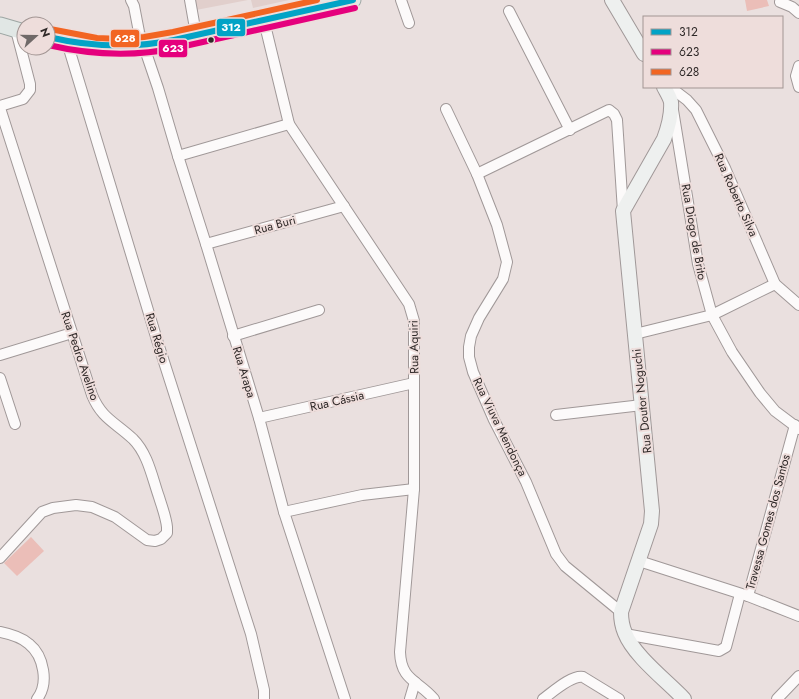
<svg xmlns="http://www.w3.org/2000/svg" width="799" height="699" viewBox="0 0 799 699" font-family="Jost,sans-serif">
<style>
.built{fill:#e1cfcc}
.green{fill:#ebbeb8}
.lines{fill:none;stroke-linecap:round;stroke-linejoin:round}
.street-casing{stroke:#a09898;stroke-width:12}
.secondary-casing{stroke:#a09898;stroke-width:16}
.primary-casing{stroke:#9da6a3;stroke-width:17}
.street{stroke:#fcfafa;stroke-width:10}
.secondary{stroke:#eef0ef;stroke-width:14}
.primary{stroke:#e1e7e5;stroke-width:15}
.bus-1-casing{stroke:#eedddb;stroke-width:9}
.bus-2-casing{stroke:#eedddb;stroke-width:9}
.bus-3-casing{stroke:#eedddb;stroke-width:9}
.bus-1{stroke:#02a3c6;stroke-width:6}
.bus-2{stroke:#e5007d;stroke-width:6}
.bus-3{stroke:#f26522;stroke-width:6}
.bus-dot{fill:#2f2928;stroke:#eedddb;stroke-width:1.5}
.labels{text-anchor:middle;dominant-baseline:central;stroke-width:4;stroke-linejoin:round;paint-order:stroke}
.street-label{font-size:12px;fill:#2f2928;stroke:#eedddb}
.line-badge{stroke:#eedddb;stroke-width:1.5}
.badge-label{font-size:11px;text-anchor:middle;font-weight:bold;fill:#fff}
</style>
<rect width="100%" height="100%" fill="#eae0df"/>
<g class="built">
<polygon points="194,0 248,0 196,10"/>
<polygon points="251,0 289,0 253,8"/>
</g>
<g class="green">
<polygon points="745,0 767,0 769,6 747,11"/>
<polygon points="31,537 44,551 17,576 4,563"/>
</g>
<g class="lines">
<g class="street-casing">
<g id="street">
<polyline points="131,0 134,6 139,32 158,88 178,156 206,244 259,418 284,512 345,699"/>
<polyline points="190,0 196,34"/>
<polyline points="401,0 409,23"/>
<polyline points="780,2 792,7 799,13"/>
<polyline points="509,11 570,130"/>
<path d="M 264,21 L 289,124 L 409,304 L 414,321 L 414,489 L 400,652 C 401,681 418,680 434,699"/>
<polyline points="67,42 157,340 251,634 264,690 264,699"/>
<polyline points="799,66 796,76 799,87"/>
<polyline points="670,87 687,100 696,110 725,168 775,284 799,305"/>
<polyline points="0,106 23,99 30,90 30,84 16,30"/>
<path d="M 0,108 L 92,395 C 102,419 115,422 133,439 C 148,454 152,477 159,497 C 162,507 166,517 167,527 L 167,533 L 161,539 L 155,541 L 147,540 L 115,517 L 92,507 L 76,505 L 53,508 L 42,512 L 0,558"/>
<polyline points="446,109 477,174 497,225 507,262 503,279 479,318 471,336 469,347 469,357 473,372 494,420 526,482 556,554 565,566 621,612"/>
<polyline points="673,110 698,264 712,315 732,352 760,393 775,411 799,429"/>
<polyline points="178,156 289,124"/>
<polyline points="477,174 609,110 614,114 617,120 623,211"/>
<polyline points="206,244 344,206"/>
<polyline points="635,334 712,315 775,284"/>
<polyline points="233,336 319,310"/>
<polyline points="0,355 72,333"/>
<polyline points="0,378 15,424"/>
<polyline points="556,415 642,405"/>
<polyline points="259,418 414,383"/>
<polyline points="284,512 362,495 414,489"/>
<polyline points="639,561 748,596 799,616"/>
<polyline points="748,596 795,425"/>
<path d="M 0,632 C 10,634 21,637 29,644 C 44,656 49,684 37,699"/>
<polyline points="625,634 719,651 726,647 740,594"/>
<polyline points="410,699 415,682"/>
<path d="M 543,699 C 553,692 571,675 583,677 L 619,699"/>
<polyline points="777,699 799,676"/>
</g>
</g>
<g class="secondary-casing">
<g id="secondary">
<polyline points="612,0 644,54"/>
<path d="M 664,87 C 666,91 670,97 671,102 C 672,114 668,128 664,139 L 623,211 L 652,511 L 651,524 L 621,612 C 621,619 622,626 625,633 C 634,656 667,681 684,699"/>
</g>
</g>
<g class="primary-casing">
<g id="primary">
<polyline points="0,25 24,32"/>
<path d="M 48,37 C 79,45 113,49 145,45 C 171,42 197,34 222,29 C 266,20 309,10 353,0"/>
</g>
</g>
<use href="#street" class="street"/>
<use href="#secondary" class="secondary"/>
<use href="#primary" class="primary"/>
<g class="bus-1-casing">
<path id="bus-1" d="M 48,37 C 91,47 131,49 174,40 L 353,0"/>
</g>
<g class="bus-2-casing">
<path id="bus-2" d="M 48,45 C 91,55 133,57 176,48 L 355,8"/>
</g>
<g class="bus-3-casing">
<polyline id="bus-3" points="50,29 97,38 121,39 144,37 173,32 317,0"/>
</g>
<use href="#bus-1" class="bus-1"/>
<use href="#bus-2" class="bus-2"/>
<use href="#bus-3" class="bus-3"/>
</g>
<circle class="bus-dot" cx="211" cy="40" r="3.5"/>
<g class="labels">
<g class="street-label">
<text transform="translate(736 195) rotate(66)">Rua Roberto Silva</text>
<text transform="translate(275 225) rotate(-15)">Rua Buri</text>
<text transform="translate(694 232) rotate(80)">Rua Diogo de Brito</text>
<text transform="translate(157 338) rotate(73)">Rua Régio</text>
<text transform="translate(414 347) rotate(-91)">Rua Aquiri</text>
<text transform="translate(80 356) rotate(71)">Rua Pedro Avelino</text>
<text transform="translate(244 372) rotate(73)">Rua Arapa</text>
<text transform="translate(337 401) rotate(-13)">Rua Cássia</text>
<text transform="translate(642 401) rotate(-96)">Rua Doutor Noguchi</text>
<text transform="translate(500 427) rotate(64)">Rua Viuva Mendonça</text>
<text transform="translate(768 522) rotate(-75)">Travessa Gomes dos Santos</text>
</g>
</g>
<g class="line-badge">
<rect x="216" y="18" width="30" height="19" rx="4" fill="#02a3c6"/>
<rect x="110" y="29" width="30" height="19" rx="4" fill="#f26522"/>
<rect x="158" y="39" width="30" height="19" rx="4" fill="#e5007d"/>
</g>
<g class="badge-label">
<text x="231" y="31">312</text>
<text x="125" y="42">628</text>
<text x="173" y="52">623</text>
</g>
<rect x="643" y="16" width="140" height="72" fill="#eedddb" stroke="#a29593"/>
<rect x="651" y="29" width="20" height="6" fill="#02a3c6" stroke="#a29593"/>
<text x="679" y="36" font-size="12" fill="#2f2928">312</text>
<rect x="651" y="49" width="20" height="6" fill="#e5007d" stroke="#a29593"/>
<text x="679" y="56" font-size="12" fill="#2f2928">623</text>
<rect x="651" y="69" width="20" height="6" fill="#f26522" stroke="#a29593"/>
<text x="679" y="76" font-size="12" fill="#2f2928">628</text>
<g transform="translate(36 36) rotate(69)"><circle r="19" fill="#eedddb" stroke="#a29593"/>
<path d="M0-3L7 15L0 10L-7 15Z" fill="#706968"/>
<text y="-6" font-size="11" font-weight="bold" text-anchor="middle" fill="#2f2928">N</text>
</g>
</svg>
